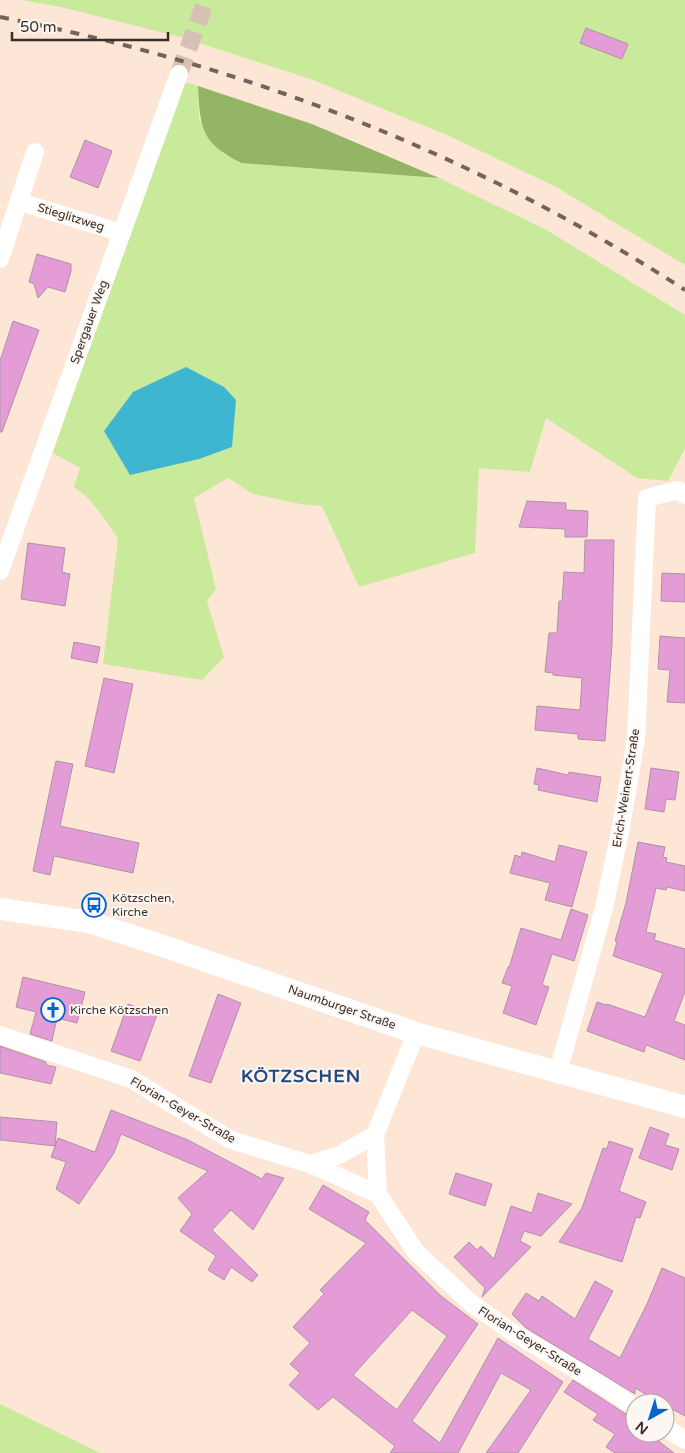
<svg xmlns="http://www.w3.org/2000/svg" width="685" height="1453" viewBox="0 0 685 1453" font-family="'Varela Round',sans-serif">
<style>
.green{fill:#c8ea9a}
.forest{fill:#94b466}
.water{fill:#3eb6d1}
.building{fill:#e39cd5;stroke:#ad93a7;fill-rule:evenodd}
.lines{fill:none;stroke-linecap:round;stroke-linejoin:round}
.minor-tunnel{stroke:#d7c1b4;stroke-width:18;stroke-dasharray:18 9;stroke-linecap:butt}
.minor{stroke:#fff;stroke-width:18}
.tertiary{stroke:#fff;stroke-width:22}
.rail{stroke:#73645b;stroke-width:4;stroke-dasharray:9 9;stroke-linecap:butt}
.labels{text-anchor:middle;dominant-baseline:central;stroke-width:4;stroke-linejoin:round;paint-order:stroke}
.street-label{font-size:12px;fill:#3a2f28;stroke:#fdf7f3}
.poi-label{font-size:12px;fill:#3a2f28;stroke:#fdf7f3;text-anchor:start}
.district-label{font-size:18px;font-weight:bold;letter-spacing:1px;fill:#224a7f;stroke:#fdf7f3}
</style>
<rect width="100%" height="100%" fill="#fee6d7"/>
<g class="green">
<polygon points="22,0 685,0 685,265 556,187 447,135 313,80 184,38 65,8"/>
<path d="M 183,82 L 198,86 L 199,119 L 223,154 L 240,163 L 439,178 L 545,229 L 685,315 L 685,448 L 668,481 L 637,478 L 546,418 L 530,472 L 479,468 L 475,553 L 359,587 L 322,506 L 301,504 L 253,494 L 228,478 L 194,498 L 216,589 L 207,601 L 224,657 L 202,680 L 103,664 L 118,539 C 106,521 93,499 74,487 L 80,468 L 53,453 L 103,301 Z"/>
<polygon points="0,1404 100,1453 0,1453"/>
</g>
<path class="forest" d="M 198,86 L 312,124 L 439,178 L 241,163 C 201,143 200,128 198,86 Z"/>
<polygon class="water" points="186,367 224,387 236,400 232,447 199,459 130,475 104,431 133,392"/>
<g class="building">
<polygon points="586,28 628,44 622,59 580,43"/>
<polygon points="85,140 112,151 98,188 70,177"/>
<polygon points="37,254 71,264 71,271 65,292 48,287 38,298 34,284 29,282"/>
<polygon points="13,321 39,330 2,432 0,432 0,361"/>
<polygon points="527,501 566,503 566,510 588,511 587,537 565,537 565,529 519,527"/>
<polygon points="585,540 614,540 612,644 605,741 578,739 578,734 535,730 537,706 580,710 582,678 553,675 553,673 545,672 549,633 557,633 559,601 562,601 564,572 584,573"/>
<polygon points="28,543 65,548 62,572 70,574 65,606 21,599"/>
<polygon points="662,573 685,574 685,602 661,601"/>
<polygon points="660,636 685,638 685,703 667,702 670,670 658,669"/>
<polygon points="74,642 100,647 97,663 71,658"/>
<polygon points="104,678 133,684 114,773 85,766"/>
<polygon points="56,761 73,764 60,826 139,843 133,873 54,856 50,875 33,871"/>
<polygon points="537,768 568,775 569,772 601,777 597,802 538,790 539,785 534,784"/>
<polygon points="651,768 679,772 675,800 666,799 664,812 645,809"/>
<polygon points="638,842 665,847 663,857 667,858 666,862 685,866 685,891 667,887 666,890 656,888 646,932 656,934 654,940 685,949 685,992 674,1021 685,1025 685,1060 646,1045 644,1052 587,1031 597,1002 606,1005 607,1004 645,1017 663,973 613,956 617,942 615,941 626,903"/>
<polygon points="559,845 587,852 572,907 545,900 550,883 510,873 515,855 521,857 522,852 555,862"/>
<polygon points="571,909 588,915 574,961 552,954 542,985 549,987 536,1025 503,1013 512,986 502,983 508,967 509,968 521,928 561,940"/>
<polygon points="23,977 85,992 77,1023 57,1018 52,1041 30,1034 36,1012 16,1007"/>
<polygon points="218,994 241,1003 211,1083 189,1076"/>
<polygon points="128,1004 157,1015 140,1061 111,1051"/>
<polygon points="0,1046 46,1062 46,1065 56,1067 51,1084 0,1073"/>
<polygon points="111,1110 188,1140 262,1179 266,1173 284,1178 253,1230 231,1210 212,1230 258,1275 252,1282 231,1267 224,1280 208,1270 216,1256 180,1231 192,1214 178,1198 208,1171 121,1134 114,1153 79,1204 56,1189 66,1162 51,1157 58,1138 95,1152"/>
<polygon points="0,1117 57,1122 55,1146 0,1140"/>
<polygon points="650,1127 669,1134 665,1145 679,1149 672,1170 639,1158"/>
<polygon points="609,1141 633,1149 619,1191 646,1202 640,1218 636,1217 622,1262 559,1242 582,1208 603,1148 607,1149"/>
<polygon points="456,1173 492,1184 485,1206 449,1194"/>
<path d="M 323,1185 L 369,1212 L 365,1220 L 441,1296 L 478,1324 L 412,1421 L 440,1443 L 498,1338 L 563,1382 L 518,1453 L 486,1453 L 531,1390 L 501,1373 L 458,1453 L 390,1453 L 395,1446 L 333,1397 L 318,1410 L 289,1385 L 300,1373 L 290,1364 L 310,1343 L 293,1327 L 324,1294 L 320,1290 L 366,1243 L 309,1209 ZM 412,1310 L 447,1336 L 397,1410 L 353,1375 Z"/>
<polygon points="538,1193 572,1204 541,1236 524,1231 520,1241 531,1247 482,1297 485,1288 454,1257 469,1242 477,1250 481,1246 494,1259 511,1206 532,1213"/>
<polygon points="662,1268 685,1278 685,1416 665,1405 665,1403 661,1403 635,1388 635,1394 526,1328 512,1314 526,1293 539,1301 542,1296 575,1319 595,1281 613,1291 588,1339 620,1358 647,1304"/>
<polygon points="573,1380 629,1416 635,1418 635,1433 648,1433 674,1453 615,1453 606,1447 615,1434 593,1420 598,1414 564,1392"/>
</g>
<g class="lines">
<polyline class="minor-tunnel" points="179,74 206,0"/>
<g class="minor">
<polyline points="20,202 122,233"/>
<polyline points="0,259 35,152"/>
<polyline points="0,571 179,74"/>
<polyline points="0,1035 131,1079 231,1140 310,1164 339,1155 375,1135 416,1033"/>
<polyline points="558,1072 604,908 620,832 636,739 647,498 678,490 685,495"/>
<polyline points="375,1135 378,1194"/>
<polyline points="310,1164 378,1194 416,1252 471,1303 509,1330 600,1384 635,1407"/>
<polyline points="665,1427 685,1440"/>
</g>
<polyline class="tertiary" points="0,909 89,922 157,944 416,1033 685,1107"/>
<path class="rail" d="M 0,17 C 246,65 475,154 685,290"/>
</g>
<defs>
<g id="bus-ring" transform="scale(1.25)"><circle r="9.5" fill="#fdf7f3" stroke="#0364cd" stroke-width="1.5"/><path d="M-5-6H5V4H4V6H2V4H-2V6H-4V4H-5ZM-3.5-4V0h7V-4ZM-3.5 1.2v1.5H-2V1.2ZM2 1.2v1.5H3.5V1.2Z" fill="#0364cd"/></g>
<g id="church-ring" transform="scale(1.25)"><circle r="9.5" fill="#fdf7f3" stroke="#0364cd" stroke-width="1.5"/><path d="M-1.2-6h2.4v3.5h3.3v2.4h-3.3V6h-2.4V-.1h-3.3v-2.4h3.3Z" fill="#0364cd"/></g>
</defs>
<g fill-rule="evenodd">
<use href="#bus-ring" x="94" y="905"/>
<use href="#church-ring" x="53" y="1010"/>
</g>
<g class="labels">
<g class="street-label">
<text transform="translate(71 217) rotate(17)">Stieglitzweg</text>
<text transform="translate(89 322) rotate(-70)">Spergauer Weg</text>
<text transform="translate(626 788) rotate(-81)">Erich-Weinert-Straße</text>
<text transform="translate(342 1007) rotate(19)">Naumburger Straße</text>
<text transform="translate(183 1110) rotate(30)">Florian-Geyer-Straße</text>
<text transform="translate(530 1341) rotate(32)">Florian-Geyer-Straße</text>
</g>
<g class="poi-label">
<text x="112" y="898">Kötzschen,<tspan x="112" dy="14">Kirche</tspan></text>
<text x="70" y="1010">Kirche Kötzschen</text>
</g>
<g class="district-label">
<text x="301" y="1076">KÖTZSCHEN</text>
</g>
</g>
<g transform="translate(650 1418) rotate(219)"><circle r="24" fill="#fdf7f3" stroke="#afa7a2"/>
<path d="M0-4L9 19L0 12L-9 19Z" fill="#0364cd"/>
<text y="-8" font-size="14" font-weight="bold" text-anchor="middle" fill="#3a2f28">N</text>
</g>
<path d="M12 32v8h156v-8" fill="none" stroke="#3a2f28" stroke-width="2.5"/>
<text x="20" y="32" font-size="15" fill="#3a2f28" stroke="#fdf7f3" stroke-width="4" paint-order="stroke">50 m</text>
</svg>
